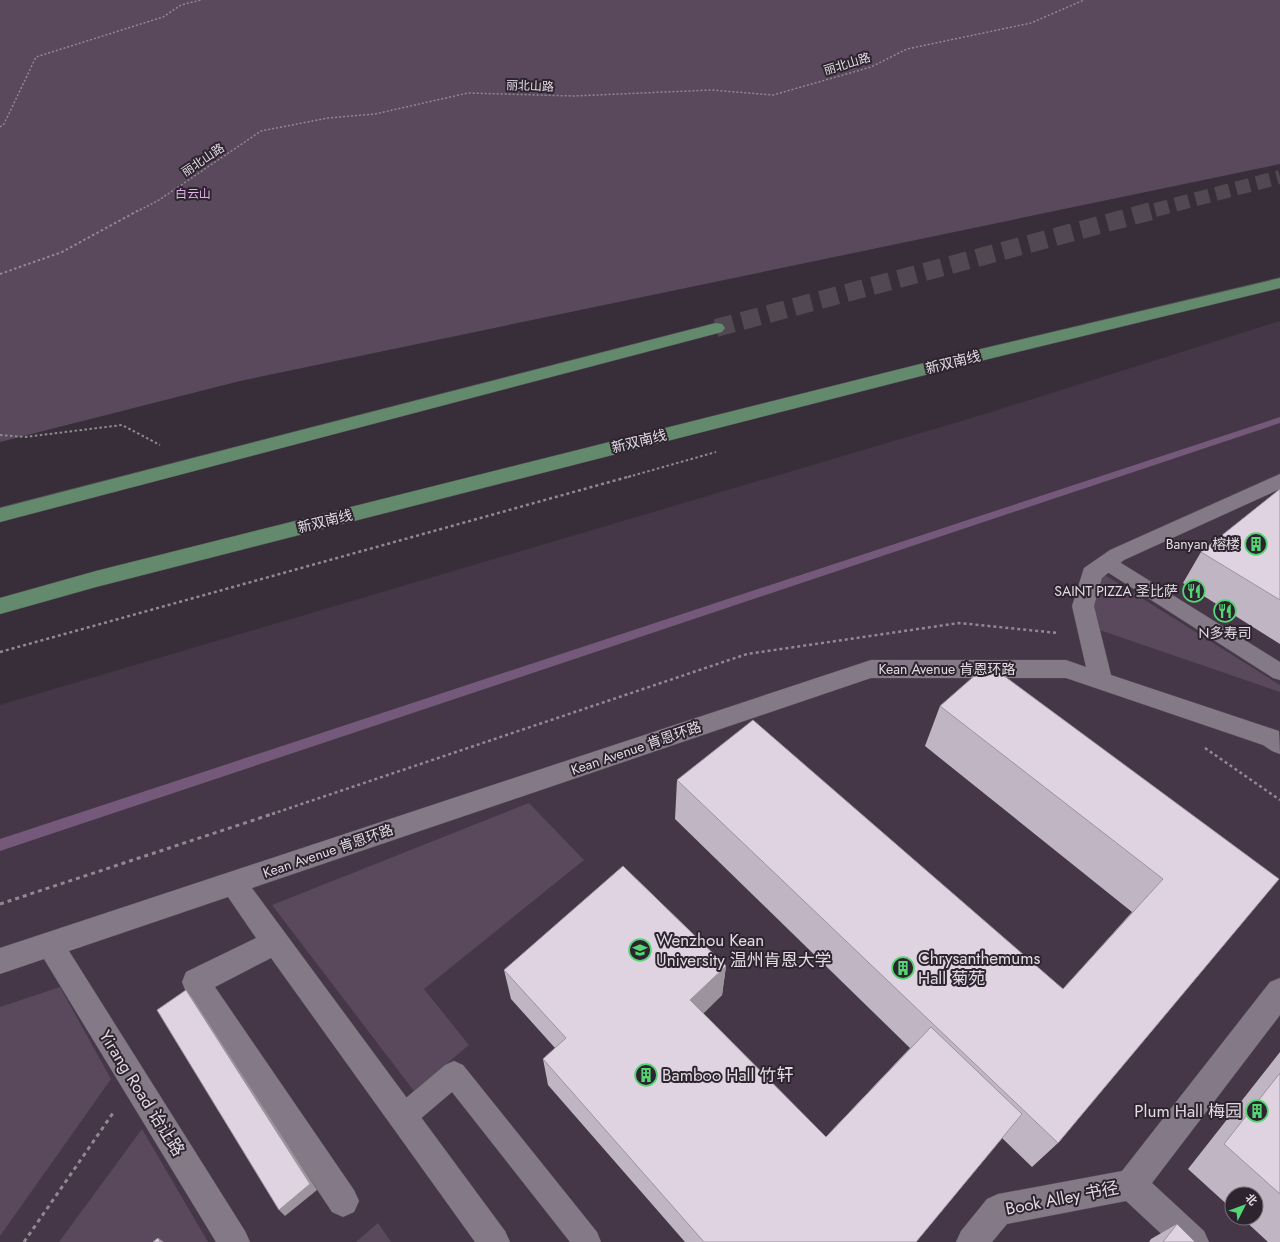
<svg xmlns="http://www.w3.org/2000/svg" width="1280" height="1242" viewBox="0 0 1280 1242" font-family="Jost,'Noto Sans SC',sans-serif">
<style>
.built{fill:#453747;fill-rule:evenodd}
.green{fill:#5a485d}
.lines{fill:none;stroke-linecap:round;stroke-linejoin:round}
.stream{fill:#75597a;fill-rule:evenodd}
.primary-tunnel-far1{stroke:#514852;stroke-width:14;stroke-dasharray:14 7;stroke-linecap:butt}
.primary-tunnel{stroke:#514852;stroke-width:18;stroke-dasharray:18 9;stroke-linecap:butt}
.lane-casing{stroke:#554d56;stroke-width:1}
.street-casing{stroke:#554d56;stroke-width:1}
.primary-casing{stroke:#554d56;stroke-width:1}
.path-far3{stroke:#918992;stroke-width:1.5;stroke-dasharray:2 2;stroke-linecap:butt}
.path-far2{stroke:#918992;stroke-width:2;stroke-dasharray:2.5 2.5;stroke-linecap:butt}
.path-far1{stroke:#918992;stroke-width:2.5;stroke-dasharray:3 3;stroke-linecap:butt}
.path{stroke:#918992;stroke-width:3;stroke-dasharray:4 4;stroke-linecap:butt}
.lane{fill:#847986;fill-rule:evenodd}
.street{fill:#847986;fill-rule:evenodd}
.primary{fill:#638a6c;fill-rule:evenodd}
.wall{fill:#c0b5c2}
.shaded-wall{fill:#9c939e}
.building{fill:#dfd2e1;stroke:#9c939e}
.labels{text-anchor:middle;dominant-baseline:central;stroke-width:4;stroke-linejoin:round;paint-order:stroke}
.far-street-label{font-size:12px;fill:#e1dbe2;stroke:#2d242f}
.far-park-label{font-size:12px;fill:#dfb1e7;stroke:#2d242f}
.street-label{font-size:14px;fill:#e1dbe2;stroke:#2d242f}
.poi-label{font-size:14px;fill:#e1dbe2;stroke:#2d242f;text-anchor:end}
.near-poi-label{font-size:17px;fill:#e1dbe2;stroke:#2d242f;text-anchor:start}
.near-street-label{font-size:17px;fill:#e1dbe2;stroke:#2d242f}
</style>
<rect width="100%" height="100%" fill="#382e39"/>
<path class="built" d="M 1280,321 L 1280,1242 L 0,1242 L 0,705 L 985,414 ZM 1232,1194 L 1256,1194 L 1256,1218 L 1232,1218 Z"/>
<g class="green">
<polygon points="0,0 1280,0 1280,164 240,381 0,442"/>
<polygon points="1097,570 1280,685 1280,692 1088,626"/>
<polygon points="529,803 584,860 424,989 469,1045 414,1091 272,905"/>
<polygon points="60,987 111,1079 0,1236 0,1007"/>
<polygon points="142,1129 208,1242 59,1242"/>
<polygon points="378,1223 391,1242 356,1242"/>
</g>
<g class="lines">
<polygon class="stream" points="1280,417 1280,423 0,851 0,839"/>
<polyline class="primary-tunnel-far1" points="1155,210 1280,177"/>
<polyline class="primary-tunnel" points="716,328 1159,209"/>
<g class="lane-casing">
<g id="lane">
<polygon points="1107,556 1113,558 1280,662 1280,680 1273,678 1101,568 1098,563 1101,558"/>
<polygon points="454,1061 463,1065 597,1232 601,1242 570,1242 452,1092 412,1126 403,1130 394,1126 390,1117 394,1108 445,1065"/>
</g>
</g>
<g class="street-casing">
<g id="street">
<polygon points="1280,474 1280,489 1124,560 1102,578 1094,606 1111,675 1279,731 1280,754 1272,751 1263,745 1066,678 871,678 252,888 505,1231 510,1242 475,1242 271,958 215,987 354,1190 359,1201 354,1212 343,1217 332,1212 186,992 182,982 186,972 256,938 228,897 69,951 245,1231 250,1242 216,1242 44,959 0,974 0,948 871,660 1066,660 1086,667 1072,606 1084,568 1110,550"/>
<polygon points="1280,978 1280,1015 1152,1183 1204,1231 1209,1242 1170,1242 1126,1201 1007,1224 992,1242 956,1242 961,1231 987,1199 998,1194 1122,1171 1270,982"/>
</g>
</g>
<g class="primary-casing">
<g id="primary">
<polygon points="1280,278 1280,288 964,365 96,587 0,614 0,598 96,571 964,353"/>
<polygon points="716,323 722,324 725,328 722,332 0,522 0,508"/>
</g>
</g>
<g class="path-far3">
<polyline points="0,127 4,124 36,57 163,17 181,5 201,0"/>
<polyline points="140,210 159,200 261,131 328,118 375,114 468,93 573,96 711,90 773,95 871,67 907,49 1031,23 1084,0"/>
</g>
<g class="path-far2">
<polyline points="0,274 62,252 141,209"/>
<polyline points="0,435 25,437 122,425 160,445"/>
<polyline points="628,477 716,452"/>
</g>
<g class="path-far1">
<polyline points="0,652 631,476"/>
<polyline points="1205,748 1280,800"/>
<polyline points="272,814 747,654 959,623 1058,633"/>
</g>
<g class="path">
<polyline points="0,904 275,813"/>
<polyline points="24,1242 113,1113"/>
</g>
<use href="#lane" class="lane"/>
<use href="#street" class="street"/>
<use href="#primary" class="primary"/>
</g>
<g class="wall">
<polygon points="1280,489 1280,644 1183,583 1201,552"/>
<polygon points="940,706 1279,879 1058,1143 1032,1167 1002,1138 916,1242 685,1242 548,1085 543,1059 555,1048 511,999 504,970 726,966 722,995 703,1013 826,1137 910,1048 675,819 677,780 1063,989 1132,912 925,746"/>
<polygon points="1280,1052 1280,1242 1268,1242 1242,1218 1256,1218 1256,1194 1232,1194 1232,1209 1188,1169"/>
<polygon points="1177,1224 1195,1242 1149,1242 1151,1239"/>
</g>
<g class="shaded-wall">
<polygon points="726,966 722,995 688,1029 690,1000"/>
<polygon points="186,990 193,999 317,1190 285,1216 279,1210"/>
<polygon points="158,1238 164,1242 160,1242"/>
</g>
<g class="building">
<polygon points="1280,489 1280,600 1201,552"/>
<polygon points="988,664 1279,879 1058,1143 677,780 753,720 1063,989 1163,879 940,706"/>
<polygon points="623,866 726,966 690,1000 826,1137 931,1027 1022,1114 916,1242 704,1242 543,1059 566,1038 504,970"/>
<polygon points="186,990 310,1184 279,1210 157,1010"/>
<polygon points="1280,1073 1280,1194 1224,1144"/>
<polygon points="1177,1224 1195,1242 1163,1242"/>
<polygon points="158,1238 160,1242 153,1242"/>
</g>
<defs>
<g id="building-ring" transform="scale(1.15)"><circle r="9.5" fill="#2d242f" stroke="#53d673" stroke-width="1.5"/><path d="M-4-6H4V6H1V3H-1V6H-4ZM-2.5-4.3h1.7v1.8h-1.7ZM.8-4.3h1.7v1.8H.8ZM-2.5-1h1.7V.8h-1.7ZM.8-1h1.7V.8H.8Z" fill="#53d673"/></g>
<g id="restaurant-ring" transform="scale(1.15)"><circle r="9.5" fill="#2d242f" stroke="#53d673" stroke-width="1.5"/><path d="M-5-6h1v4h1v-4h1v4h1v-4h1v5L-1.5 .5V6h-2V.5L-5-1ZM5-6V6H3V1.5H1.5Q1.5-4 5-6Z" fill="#53d673"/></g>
<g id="university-ring" transform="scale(1.15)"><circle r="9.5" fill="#2d242f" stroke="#53d673" stroke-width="1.5"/><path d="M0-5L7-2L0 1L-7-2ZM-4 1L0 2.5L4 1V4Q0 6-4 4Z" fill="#53d673"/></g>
</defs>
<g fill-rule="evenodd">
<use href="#building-ring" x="1256" y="544"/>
<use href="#restaurant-ring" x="1194" y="591"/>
<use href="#restaurant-ring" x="1225" y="611"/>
<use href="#university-ring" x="640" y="950"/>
<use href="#building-ring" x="903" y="968"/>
<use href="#building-ring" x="646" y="1075"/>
<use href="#building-ring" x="1257" y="1111"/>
</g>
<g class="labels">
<g class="far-street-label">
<text transform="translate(847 64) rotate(-17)">丽北山路</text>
<text transform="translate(530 86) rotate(2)">丽北山路</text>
<text transform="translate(203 160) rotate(-34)">丽北山路</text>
</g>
<g class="far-park-label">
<text x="193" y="194">白云山</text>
</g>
<g class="street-label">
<text transform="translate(953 362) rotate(-14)">新双南线</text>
<text transform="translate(639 441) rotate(-14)">新双南线</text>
<text transform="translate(325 521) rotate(-14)">新双南线</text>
<text x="947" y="669">Kean Avenue 肯恩环路</text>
<text transform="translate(636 748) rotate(-19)">Kean Avenue 肯恩环路</text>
<text transform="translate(328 851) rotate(-19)">Kean Avenue 肯恩环路</text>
</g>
<g class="poi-label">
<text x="1240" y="544">Banyan 榕楼</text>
<text x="1178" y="591">SAINT PIZZA 圣比萨</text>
<text x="1225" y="633" text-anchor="middle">N多寿司</text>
</g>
<g class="near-poi-label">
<text x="656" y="940">Wenzhou Kean<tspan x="656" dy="20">University 温州肯恩大学</tspan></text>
<text x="918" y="958">Chrysanthemums<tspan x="918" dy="20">Hall 菊苑</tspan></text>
<text x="662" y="1075">Bamboo Hall 竹轩</text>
<text x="1242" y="1111" text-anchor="end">Plum Hall 梅园</text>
</g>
<g class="near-street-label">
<text transform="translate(142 1093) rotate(58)">Yirang Road 诒让路</text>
<text transform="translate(1062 1198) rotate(-11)">Book Alley 书径</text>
</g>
</g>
<g transform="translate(1244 1206) rotate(48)"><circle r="19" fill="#2d242f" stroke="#756d77"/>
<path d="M0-3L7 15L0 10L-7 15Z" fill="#53d673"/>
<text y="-6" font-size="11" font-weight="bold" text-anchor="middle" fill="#e1dbe2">北</text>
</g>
</svg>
